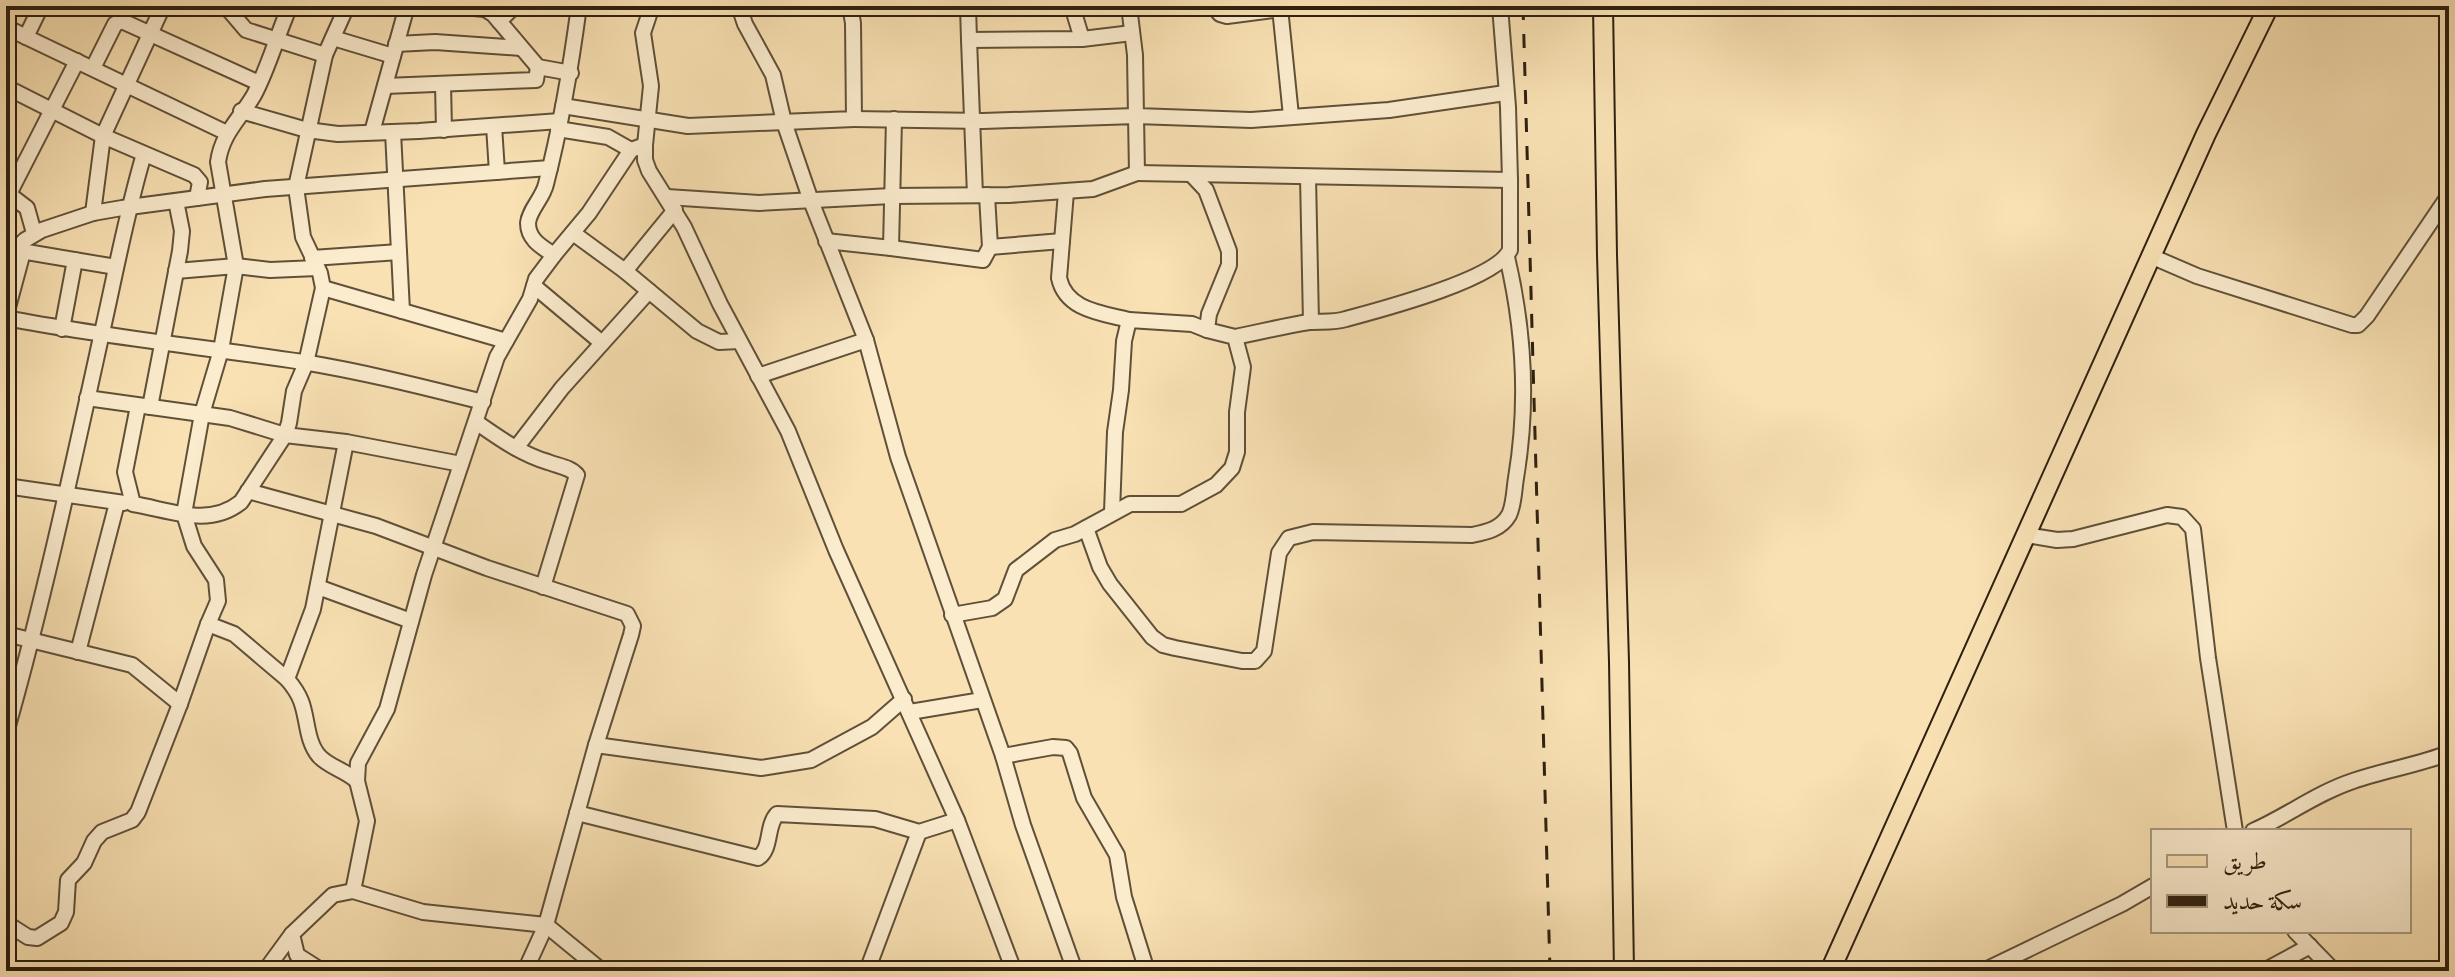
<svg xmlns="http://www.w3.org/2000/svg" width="2455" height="977" viewBox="0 0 2455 977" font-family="Vollkorn,Amiri,serif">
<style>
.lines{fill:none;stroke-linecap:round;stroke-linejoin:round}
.minor-casing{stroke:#605039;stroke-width:18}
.major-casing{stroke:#2d2010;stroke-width:22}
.minor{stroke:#fbecce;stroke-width:14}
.major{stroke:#f9e1b3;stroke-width:18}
.rail{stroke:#2d2010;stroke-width:3;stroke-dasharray:14 14;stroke-linecap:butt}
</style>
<rect width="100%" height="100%" fill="#f9e1b3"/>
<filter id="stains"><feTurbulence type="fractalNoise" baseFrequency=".0025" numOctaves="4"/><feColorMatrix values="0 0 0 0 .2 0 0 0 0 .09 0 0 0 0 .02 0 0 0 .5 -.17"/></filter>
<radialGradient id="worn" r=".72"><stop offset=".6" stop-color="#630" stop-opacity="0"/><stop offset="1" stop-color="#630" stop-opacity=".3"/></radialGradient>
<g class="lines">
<g class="minor-casing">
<g id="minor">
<polyline points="41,6 26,37 227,133"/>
<polyline points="220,6 229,10 246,30 325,55"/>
<polyline points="450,6 485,9"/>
<polyline points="486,6 485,9 493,14 538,67 571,73"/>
<path d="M 579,6 C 571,66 561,126 546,184 C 543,198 529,210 528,223 C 528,240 542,247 554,255 L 589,213 L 631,150 L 645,145"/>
<polyline points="652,6 643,33 651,86 645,145 645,160 649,171 684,227 720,304 788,431 836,550 957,820 1014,971"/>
<polyline points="739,6 745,24 773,75 784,122 811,201 866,340 898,457 1003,756 1023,825 1075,971"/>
<polyline points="968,6 969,40 1082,39 1132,33"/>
<polyline points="1072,6 1082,39"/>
<polyline points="1129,6 1135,55 1136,116 1251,120 1389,110 1505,93"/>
<polyline points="1213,6 1220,14 1227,16 1305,6"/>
<polyline points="1280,8 1291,116"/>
<polyline points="499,21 515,6"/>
<polyline points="6,27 26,37"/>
<polyline points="333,38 393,56"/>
<polyline points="969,40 975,195"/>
<polyline points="396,44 435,42 521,48"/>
<polyline points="93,68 115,24 122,21 259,83"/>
<polyline points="443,84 444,130"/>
<polyline points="385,86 536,80 538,67"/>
<polyline points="6,87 103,136 194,175 200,182 197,198"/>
<polyline points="563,106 688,126 854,119 853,23 850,6"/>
<polyline points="241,111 307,130 338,134 419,131 560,121"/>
<polyline points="494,126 497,172"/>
<polyline points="558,129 608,137 631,150"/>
<polyline points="372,132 407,6"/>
<polyline points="393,132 402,311"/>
<polyline points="1137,173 1510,180 1508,107 1500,6"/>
<polyline points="1308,177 1311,322"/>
<polyline points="6,192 27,208 34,233"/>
<path d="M 1066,192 L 1059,278 C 1066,310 1101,313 1129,320"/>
<polyline points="9,194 77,61"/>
<polyline points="667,197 759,203 892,196 1009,195 1093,189 1137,173 1136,116 983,121 854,119"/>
<polyline points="93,213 103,136 163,6"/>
<polyline points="573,233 625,271 697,331 719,342 739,341"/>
<polyline points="826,241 891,248 894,119"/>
<polyline points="990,247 1062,241"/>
<polyline points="891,248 983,260 990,247 987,195"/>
<polyline points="6,249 15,250 25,240 42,230 93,213 122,208 265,189 550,168"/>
<polyline points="15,250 116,267"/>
<polyline points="2153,257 2197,276 2352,325 2358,325 2367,316 2449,195"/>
<polyline points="312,258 399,252"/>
<polyline points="176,271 236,266 270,270 317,268"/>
<polyline points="625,271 675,210"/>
<polyline points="534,286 602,343"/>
<polyline points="323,288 506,341"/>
<polyline points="6,315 23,252"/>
<path d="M 6,318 C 104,337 204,347 303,362 C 364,372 423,387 483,402"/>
<polyline points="62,329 75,260"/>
<path d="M 1235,337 C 1260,332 1284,326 1309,322 C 1321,321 1334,323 1346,319 C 1379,310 1496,280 1510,250 L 1510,180"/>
<polyline points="758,376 866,340"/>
<polyline points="87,398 230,418 285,435 346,442 461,464"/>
<path d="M 138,406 L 125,472 L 133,504 C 170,510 209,528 241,502 L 285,435 L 289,423 L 294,391 L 306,363 L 323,288 L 320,273 L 303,237 L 296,187 L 325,55 L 347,6"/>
<polyline points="150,407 180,251 182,231 176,201"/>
<path d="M 476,422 C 499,438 521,454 548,462 C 558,466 570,467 577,475 L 543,587"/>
<path d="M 346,442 L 313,609 L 287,679 C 293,686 298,693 301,701 C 308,719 306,741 319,756 C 329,767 345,770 357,781"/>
<polyline points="516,448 562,388 649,291"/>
<polyline points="6,486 124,503"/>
<polyline points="248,491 376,526 487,568 627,614 633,626 631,635 596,745"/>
<polyline points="1112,512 1115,432 1121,390 1124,341 1129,320 1192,324 1207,330"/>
<path d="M 1086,528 L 1100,567 L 1110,584 L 1152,637 L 1163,645 L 1175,648 L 1242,661 L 1255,661 L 1264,651 L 1279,553 L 1289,538 L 1313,532 L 1472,535 C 1487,532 1501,529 1509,515 C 1514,505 1514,490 1516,478 C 1528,406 1524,329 1507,257"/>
<polyline points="2026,535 2057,540 2073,539 2167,515 2182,517 2193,529 2208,658 2235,831"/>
<polyline points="318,587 411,621"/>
<polyline points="952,615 992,608 1005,599 1016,570 1055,540 1075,534 1130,504 1181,504 1216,485 1232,468 1237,452 1237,412 1243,367 1235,337 1207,330 1209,314 1229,265 1229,251 1206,190 1191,174"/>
<polyline points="6,634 132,665 180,704 208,624"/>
<polyline points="78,652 117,503"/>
<path d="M 287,679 L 234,634 L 208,624 L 218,601 L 216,580 L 194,546 L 184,514 L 202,414 L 221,350 L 236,266 L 218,162 C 222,133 240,119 254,95 C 269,67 277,35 290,6"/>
<polyline points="910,712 982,700"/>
<path d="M 6,733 C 43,603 72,469 101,337 C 115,276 126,214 144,154"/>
<polyline points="1003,756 1053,747 1066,748 1070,753 1084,798 1117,855 1124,897 1147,971"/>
<path d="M 577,813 L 758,858 C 772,849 766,826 777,814 L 875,819 L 919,832 L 957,820"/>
<path d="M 2253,831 C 2287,816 2317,793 2353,781 C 2385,770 2418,765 2449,753"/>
<polyline points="353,891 423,912 546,925 602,971"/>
<polyline points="6,923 28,937 37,938 61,923 66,912 68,880 84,863 94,841 102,832 132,820 138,812 180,704"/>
<polyline points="2295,931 2334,971"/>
<polyline points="265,971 292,934"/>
<polyline points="322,971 297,955 292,934 333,895 353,891 367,821 357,781 358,763 387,709 424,575 497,357 530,299 536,279 554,255"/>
<polyline points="525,971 546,925 596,745 761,768 811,760 872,727 904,699"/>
<polyline points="867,971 919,832"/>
<polyline points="1983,971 2122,904 2153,886"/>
<polyline points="2264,971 2310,946"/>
</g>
</g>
<g class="major-casing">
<g id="major">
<polyline points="1603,6 1607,255 1619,662 1624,971"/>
<polyline points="1830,971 2206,134 2269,6"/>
</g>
</g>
<use href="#minor" class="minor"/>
<use href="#major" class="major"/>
<polyline class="rail" points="1523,6 1550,971"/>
</g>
<rect width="2455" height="977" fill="none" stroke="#f9e1b3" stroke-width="32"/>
<rect x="8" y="8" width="2439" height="961" fill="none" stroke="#2d2010" stroke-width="4"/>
<rect x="16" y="16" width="2423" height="945" fill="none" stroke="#2d2010" stroke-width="2"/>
<rect x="2151" y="829" width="260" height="104" fill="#fbecce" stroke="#a99a82" stroke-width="2"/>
<rect x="2167" y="855" width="40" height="12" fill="#f9e1b3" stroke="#a99a82" stroke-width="2"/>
<text x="2223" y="869" font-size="24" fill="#2d2010">طريق</text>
<rect x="2167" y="895" width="40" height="12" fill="#2d2010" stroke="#a99a82" stroke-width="2"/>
<text x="2223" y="909" font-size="24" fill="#2d2010">سكة حديد</text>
<rect width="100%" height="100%" filter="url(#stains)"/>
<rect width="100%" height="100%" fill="url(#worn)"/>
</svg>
